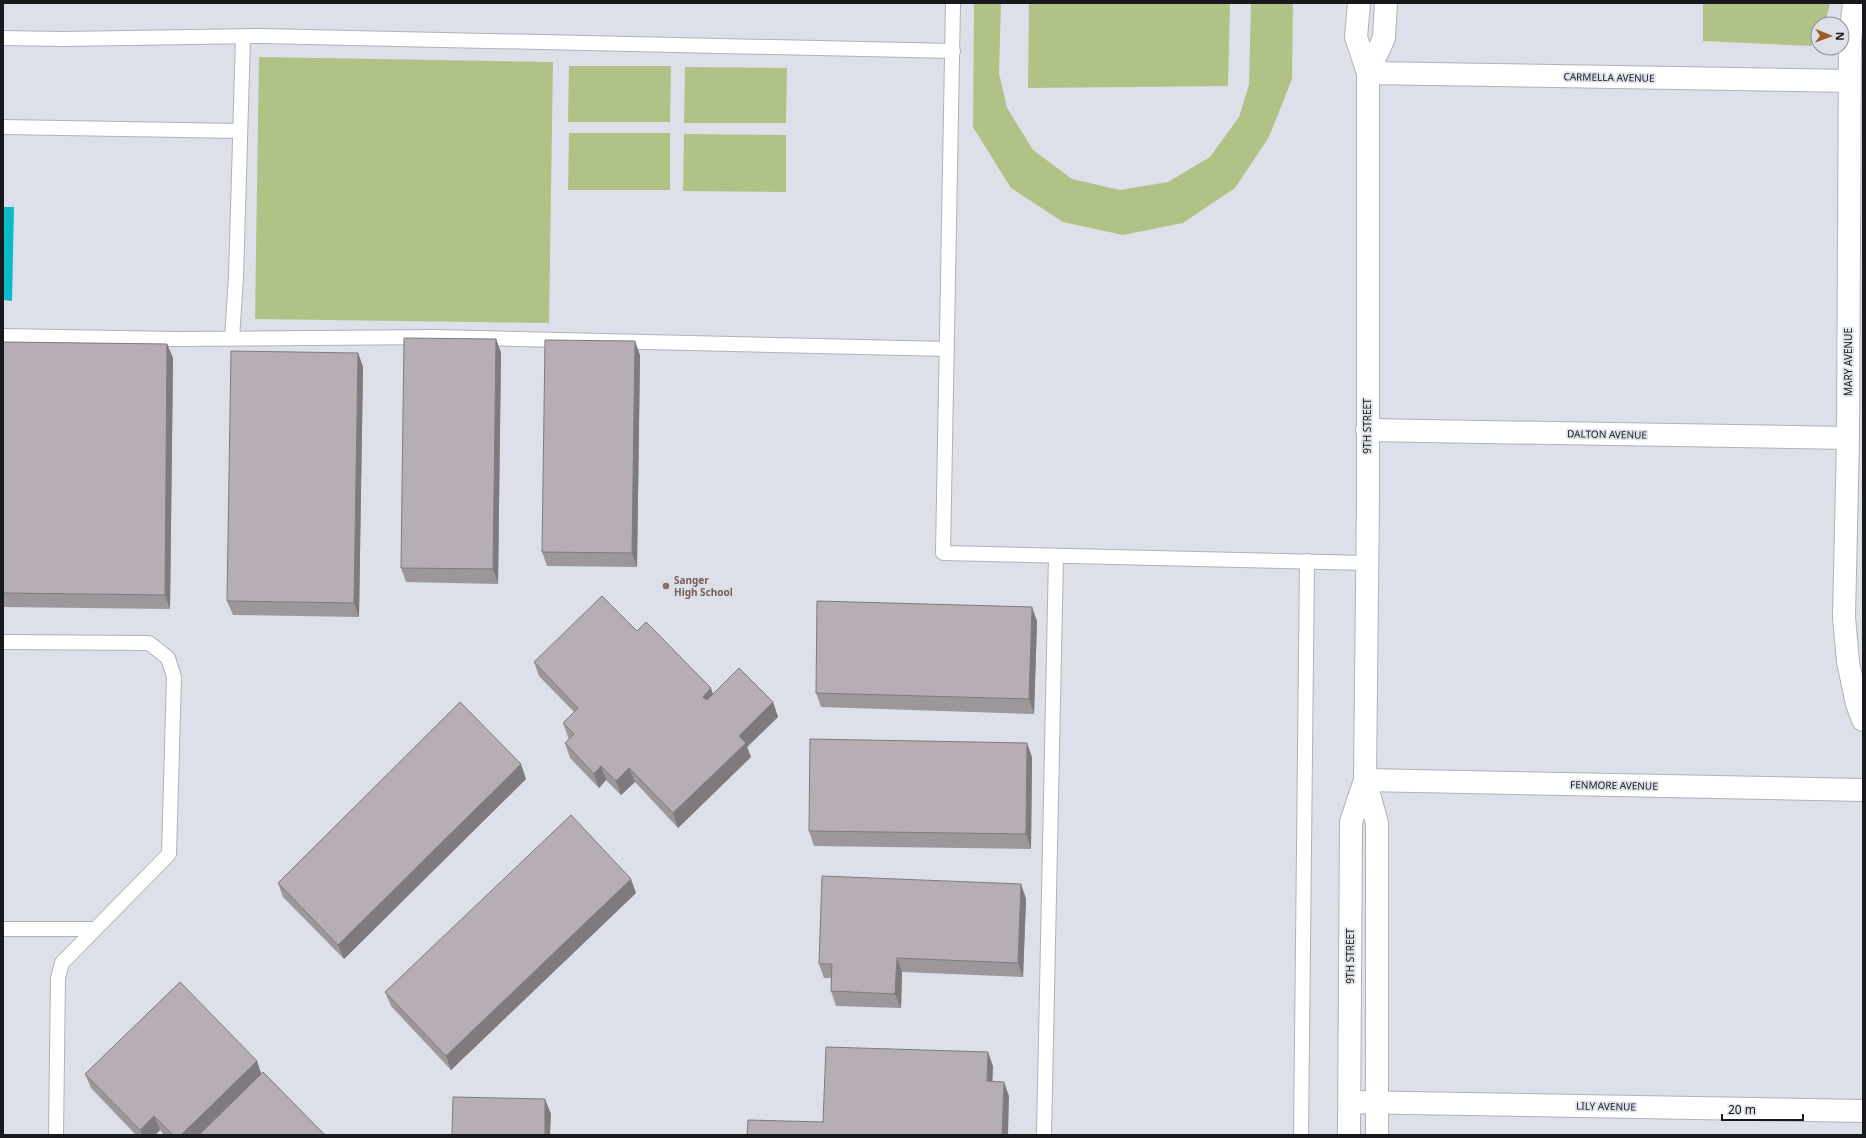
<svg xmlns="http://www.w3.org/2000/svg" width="1866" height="1138" viewBox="0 0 1866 1138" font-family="'Noto Sans',sans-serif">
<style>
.green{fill:#b1c286}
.water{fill:#0bbac9}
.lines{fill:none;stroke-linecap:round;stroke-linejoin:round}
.service-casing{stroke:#b0b2ba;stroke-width:16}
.minor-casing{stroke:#b0b2ba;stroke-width:24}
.service{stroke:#fff;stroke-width:14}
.minor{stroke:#fff;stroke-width:22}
.wall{fill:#9d969b}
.shaded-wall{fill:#7f7a7e}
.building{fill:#b6aeb4;stroke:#7f7a7e}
.education-dot{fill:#8d6e63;stroke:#dde0e8;stroke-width:1.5}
.labels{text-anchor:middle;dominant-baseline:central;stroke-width:3.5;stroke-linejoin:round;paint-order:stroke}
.street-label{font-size:10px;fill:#18191c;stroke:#dde0e8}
.education-label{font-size:10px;font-weight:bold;fill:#785e54;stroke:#dde0e8;text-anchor:start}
</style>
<rect width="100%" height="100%" fill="#dde0e8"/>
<g class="green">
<polygon points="974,3 1001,3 999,73 1007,108 1033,150 1072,179 1120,190 1168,182 1210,157 1239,117 1249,85 1251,3 1293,3 1292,79 1269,137 1235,188 1183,223 1123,235 1063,222 1011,188 973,127"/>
<polygon points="1029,3 1230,3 1228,86 1028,88"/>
<polygon points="1703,3 1830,3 1825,24 1818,24 1818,38 1811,46 1703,41"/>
<polygon points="259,57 553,62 549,323 255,319"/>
<polygon points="569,66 671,66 670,122 568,122"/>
<polygon points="685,67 787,68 786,123 684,123"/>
<polygon points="569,133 670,133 670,190 568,190"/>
<polygon points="684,134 786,135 786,192 683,191"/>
</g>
<polygon class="water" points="3,207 14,207 12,301 3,300"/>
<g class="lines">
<g class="service-casing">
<g id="service">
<polyline points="953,3 943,553 1367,563"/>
<polyline points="3,38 62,39 261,36 953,51"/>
<polyline points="3,127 240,131"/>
<polyline points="3,336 176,339 436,337 947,349"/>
<polyline points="232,338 236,278 243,37"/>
<polyline points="3,642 149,643 168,658 174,677 169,854 62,963 58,978 56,1135"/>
<polyline points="3,929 94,929"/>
<polyline points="1044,1135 1056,556"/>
<polyline points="1301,1135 1307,561"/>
</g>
</g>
<g class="minor-casing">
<g id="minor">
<polyline points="1359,3 1356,37 1368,73 1368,494 1365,780 1377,823 1377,1135"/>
<polyline points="1854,3 1850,41 1848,438 1844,617 1848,662 1857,704 1863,720"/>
<polyline points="1368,73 1850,81"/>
<polyline points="1368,73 1384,38 1386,3"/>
<polyline points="1367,430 1848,438"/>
<polyline points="1365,780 1863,790"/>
<polyline points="1350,1102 1863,1111"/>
<polyline points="1349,1135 1351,822 1365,780"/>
</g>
</g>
<use href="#service" class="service"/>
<use href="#minor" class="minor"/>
</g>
<g class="wall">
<polygon points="496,339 501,353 498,584 406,582 401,568"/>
<polygon points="3,342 167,344 173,358 170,609 3,607"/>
<polygon points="358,353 363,367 359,617 233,615 227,601"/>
<polygon points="640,355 637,567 547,566 542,552"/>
<polygon points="1037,621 1034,714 821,707 816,693"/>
<polygon points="637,631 713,694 773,702 778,717 747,747 751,757 678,828 635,782 621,795 606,780 599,788 570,758 565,743 569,739 568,737 563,723 574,712 539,676 534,662"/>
<polygon points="1032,757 1031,849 814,846 809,831"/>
<polygon points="526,779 344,959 283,897 278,883"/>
<polygon points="1021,884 1026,899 1023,977 902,972 901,1008 836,1006 831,991 832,978 824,978 819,964"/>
<polygon points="636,893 451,1070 391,1006 385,992"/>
<polygon points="257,1061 261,1074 325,1135 164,1135 160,1130 155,1135 136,1135 91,1088 85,1074"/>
</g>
<g class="shaded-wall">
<polygon points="496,339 501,353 498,584 493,569"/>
<polygon points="635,341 640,355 637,567 632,553"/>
<polygon points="167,344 173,358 170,609 165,595"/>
<polygon points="358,353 363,367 359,617 354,603"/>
<polygon points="1032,607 1037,621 1034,714 1029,699"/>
<polygon points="711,688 716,703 708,711 703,697"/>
<polygon points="773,702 778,717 747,747 751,757 678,828 673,813 739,736"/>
<polygon points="1027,743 1032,757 1031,849 1026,834"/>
<polygon points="521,764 526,779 344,959 338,945"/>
<polygon points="601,766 606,780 599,788 594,774"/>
<polygon points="629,768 635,782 621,795 616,781"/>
<polygon points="631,879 636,893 451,1070 446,1056"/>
<polygon points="1021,884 1026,899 1023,977 1018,963"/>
<polygon points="897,958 902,972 901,1008 895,994"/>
<polygon points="988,1052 993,1066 992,1095 987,1081"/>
<polygon points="257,1061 262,1076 201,1135 181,1135"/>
<polygon points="1004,1082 1009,1096 1008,1135 1002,1135"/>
<polygon points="545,1099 551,1114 550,1135 545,1135"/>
<polygon points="154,1116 160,1130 155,1135 142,1135 140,1130"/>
</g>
<g class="building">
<polygon points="404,338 496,339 493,569 401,568"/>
<polygon points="545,340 635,341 632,553 542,552"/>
<polygon points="3,342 167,344 165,595 3,593"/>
<polygon points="231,351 358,353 354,603 227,601"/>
<polygon points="602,596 637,631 646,622 711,688 703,697 707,700 739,668 773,702 739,736 746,743 673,813 629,768 616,781 601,766 594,774 565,743 574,734 563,723 578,708 534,662"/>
<polygon points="817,601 1032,607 1029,699 816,693"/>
<polygon points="460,702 521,764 338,945 278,883"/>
<polygon points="810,739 1027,743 1026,834 809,831"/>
<polygon points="571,815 631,879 446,1056 385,992"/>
<polygon points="822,876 1021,884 1018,963 897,958 895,994 831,991 832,964 819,964"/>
<polygon points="180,982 257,1061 181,1135 171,1135 172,1134 154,1116 140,1130 85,1074"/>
<polygon points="826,1047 988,1052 987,1081 1004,1082 1002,1135 747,1135 748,1120 823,1122"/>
<polygon points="263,1072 325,1135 199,1135"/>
<polygon points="453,1097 545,1099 545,1135 452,1135"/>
</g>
<circle class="education-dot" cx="666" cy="586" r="4"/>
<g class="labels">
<g class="street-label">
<text transform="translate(1609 77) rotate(1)">CARMELLA AVENUE</text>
<text transform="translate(1848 362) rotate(-90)">MARY AVENUE</text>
<text transform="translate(1367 426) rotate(-90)">9TH STREET</text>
<text transform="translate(1607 434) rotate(1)">DALTON AVENUE</text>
<text transform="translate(1614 785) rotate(1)">FENMORE AVENUE</text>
<text transform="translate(1350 956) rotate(-90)">9TH STREET</text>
<text transform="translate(1606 1106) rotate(1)">LILY AVENUE</text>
</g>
<g class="education-label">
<text x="674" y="580">Sanger<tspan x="674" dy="12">High School</tspan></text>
</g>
</g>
<rect width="1866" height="1138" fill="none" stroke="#18191c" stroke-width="8"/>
<g transform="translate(1830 36) rotate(91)"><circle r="19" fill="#dde0e8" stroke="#8e9096"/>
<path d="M0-3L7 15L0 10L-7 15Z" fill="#9c5d24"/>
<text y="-6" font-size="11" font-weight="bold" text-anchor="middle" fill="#18191c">N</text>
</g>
<path d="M1722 1114v6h81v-6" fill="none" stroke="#18191c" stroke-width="2"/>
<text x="1728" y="1114" font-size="12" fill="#18191c" stroke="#dde0e8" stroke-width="3" paint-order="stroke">20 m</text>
</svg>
